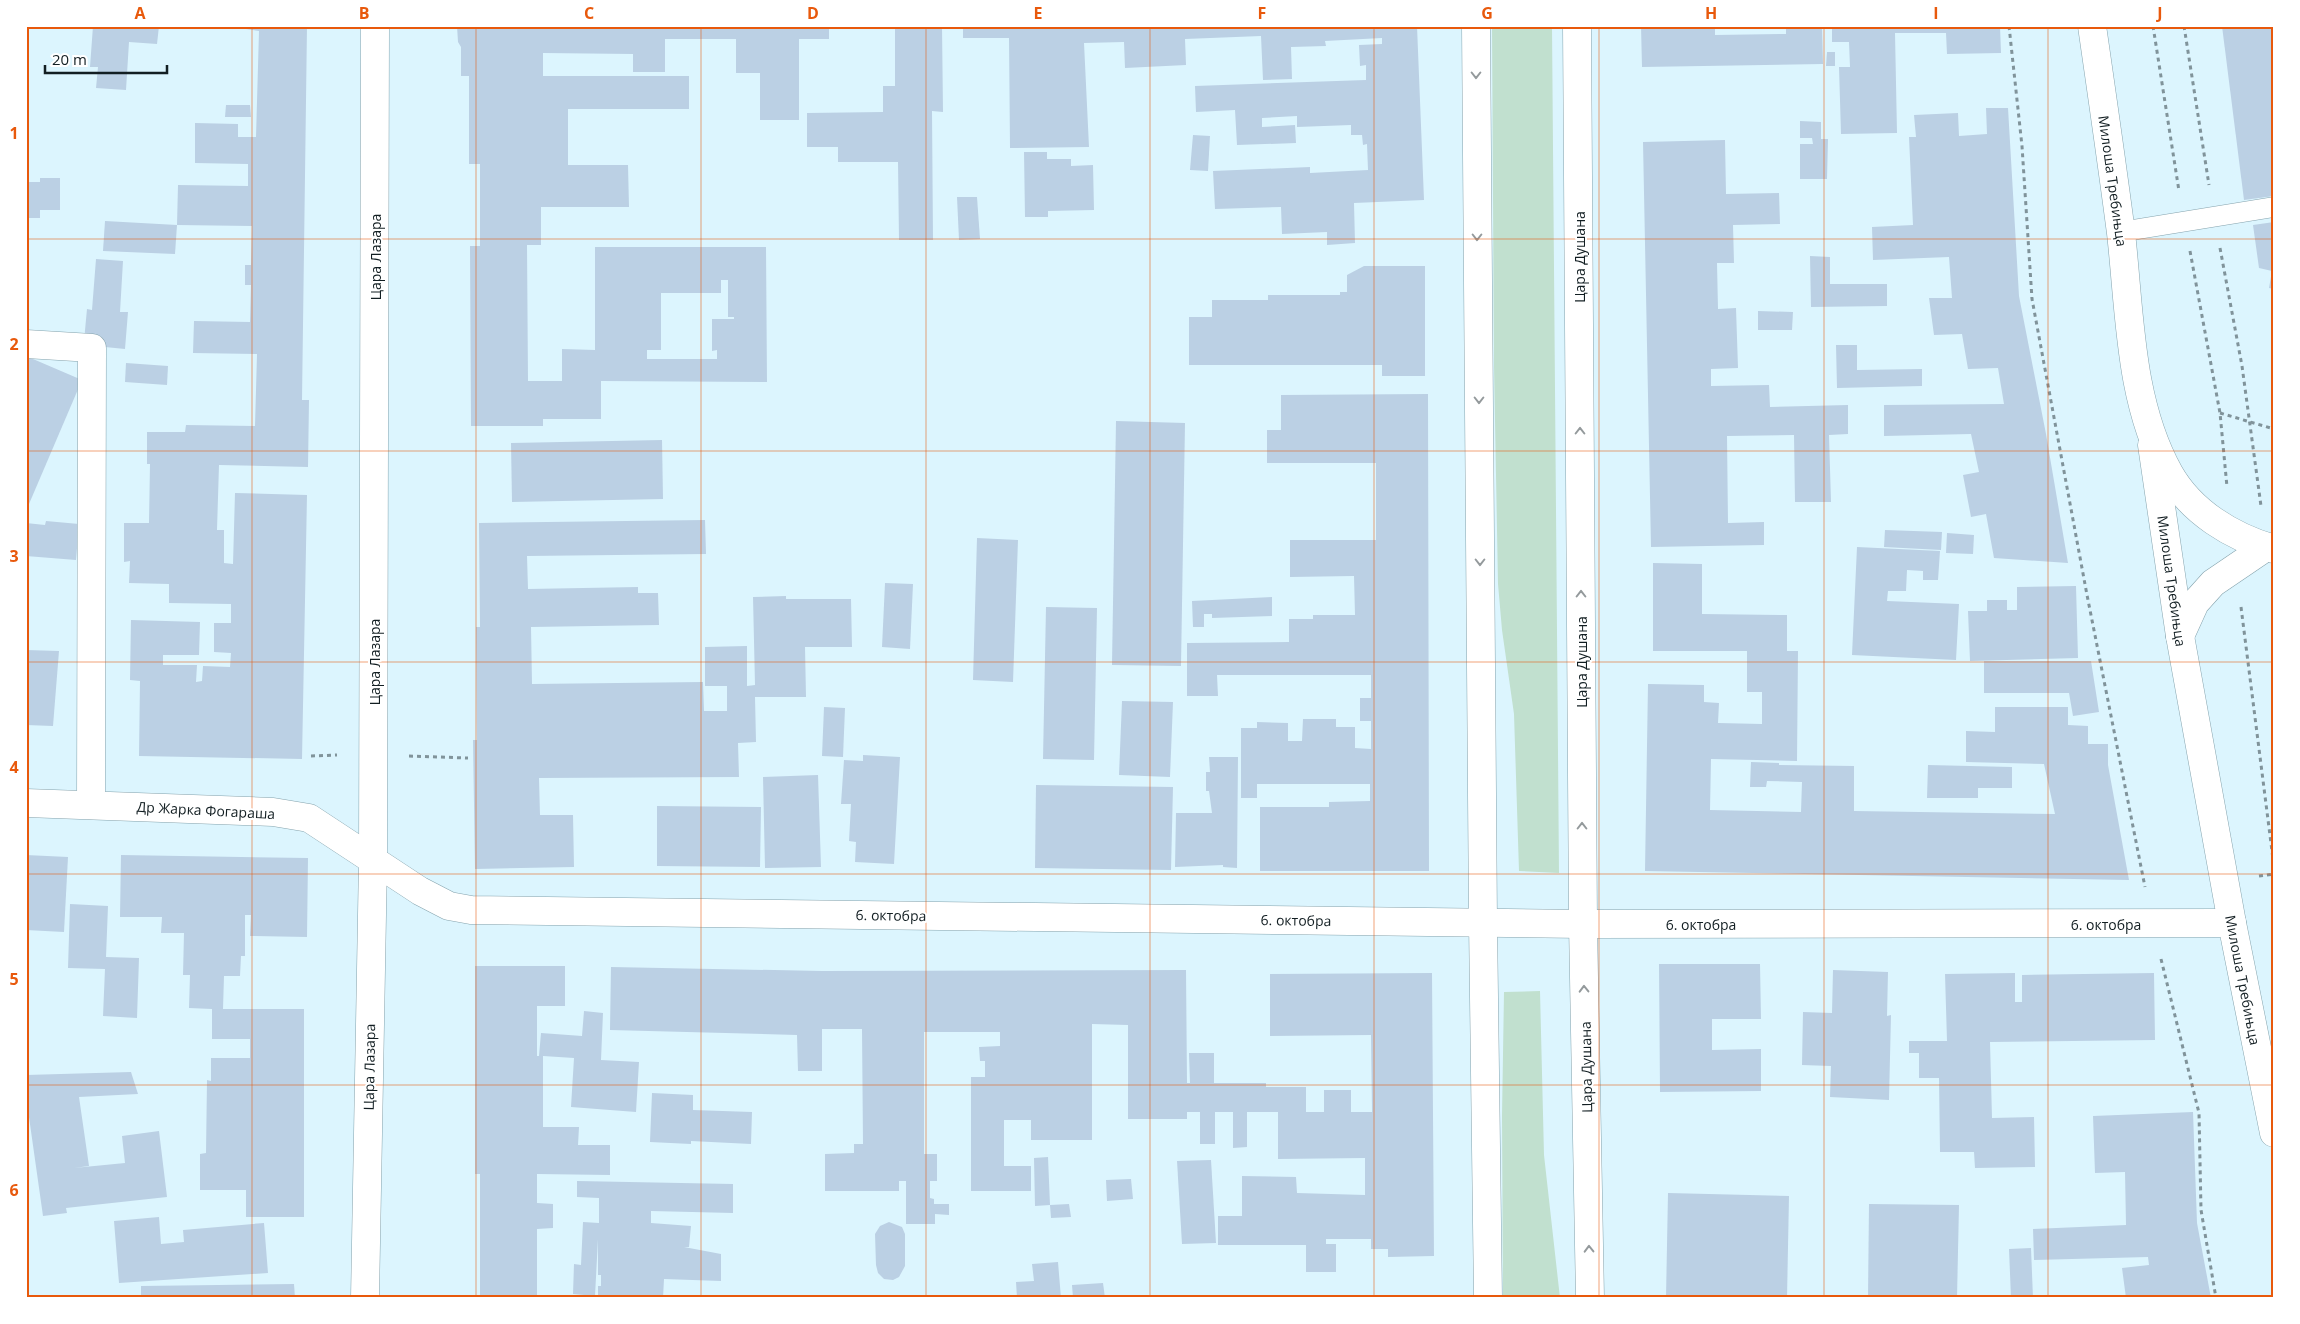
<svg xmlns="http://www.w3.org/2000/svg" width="2300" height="1324" viewBox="0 0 2300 1324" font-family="'Open Sans',sans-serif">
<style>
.green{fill:#c1e0cf}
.building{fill:#bbd0e4;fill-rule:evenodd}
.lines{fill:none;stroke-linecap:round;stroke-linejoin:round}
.service-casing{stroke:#85a3ad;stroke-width:21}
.minor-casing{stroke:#85a3ad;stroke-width:29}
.tertiary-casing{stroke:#85a3ad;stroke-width:29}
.path{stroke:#80939a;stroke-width:3;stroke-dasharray:4 4;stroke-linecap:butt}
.service{stroke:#fff;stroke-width:20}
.minor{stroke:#fff;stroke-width:28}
.tertiary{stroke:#fff;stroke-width:28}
.oneway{stroke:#949a9c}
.grid{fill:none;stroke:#e8590c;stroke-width:1;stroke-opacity:0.55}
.labels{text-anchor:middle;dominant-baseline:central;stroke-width:4;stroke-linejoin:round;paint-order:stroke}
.street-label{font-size:14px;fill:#121e22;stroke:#fff}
.neatline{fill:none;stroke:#e8590c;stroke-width:2}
.grid-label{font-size:16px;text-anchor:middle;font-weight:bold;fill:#e8590c}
</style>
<rect width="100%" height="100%" fill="#dcf5fe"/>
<g class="green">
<polygon points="1492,26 1552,26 1559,873 1519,871 1514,714 1502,630 1498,584 1494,366"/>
<polygon points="1540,991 1544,1155 1560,1298 1503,1298 1502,1116 1504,992"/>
</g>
<g class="building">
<polygon points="93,26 159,26 157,44 129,42 126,90 96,88 98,67 90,67"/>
<polygon points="226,26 307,26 302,400 309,400 308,467 219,465 217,530 224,530 224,563 233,564 235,493 307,495 302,759 139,756 140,681 130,680 131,620 200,622 199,655 163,655 163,665 197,665 196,682 202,681 203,666 230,667 231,653 214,652 214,623 231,623 231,604 169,603 169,584 129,583 130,561 124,562 124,523 149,523 150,464 147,464 147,432 185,432 186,425 255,426 257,354 193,353 194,321 250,322 251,285 245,285 245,265 251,265 252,226 177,225 178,185 248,186 248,164 195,163 195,123 238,124 238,137 256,137 259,31"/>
<path d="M 457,26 L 829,26 L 829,39 L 799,39 L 799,120 L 760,120 L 760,73 L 736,73 L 736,39 L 665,39 L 665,72 L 633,72 L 633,54 L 543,53 L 543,76 L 689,76 L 689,109 L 568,109 L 568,165 L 628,165 L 629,207 L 541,207 L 541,245 L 527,245 L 528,381 L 562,381 L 562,349 L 595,350 L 595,247 L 766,247 L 767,382 L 601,381 L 601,419 L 543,419 L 543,426 L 471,426 L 470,246 L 480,246 L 480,164 L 469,164 L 469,76 L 461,76 L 461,47 L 458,42 ZM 721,280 L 728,280 L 728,317 L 734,317 L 734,319 L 712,319 L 712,351 L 717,350 L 717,359 L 647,359 L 647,350 L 661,350 L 661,293 L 721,293 Z"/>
<polygon points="895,26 942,26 943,112 932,111 933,240 899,240 898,162 838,162 838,147 807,147 807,113 883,112 883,86 895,86"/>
<polygon points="963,26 1417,26 1424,200 1354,203 1355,243 1327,245 1327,232 1282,234 1281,207 1215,209 1213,171 1310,167 1310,173 1368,170 1367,144 1363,145 1362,135 1351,135 1351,125 1297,127 1297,116 1262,118 1262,127 1295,125 1296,143 1237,145 1235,110 1196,112 1195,86 1366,80 1366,65 1360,66 1359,45 1382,44 1382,38 1325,41 1326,46 1291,47 1292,79 1263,80 1261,36 1185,39 1186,65 1125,68 1124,42 1084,43 1089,147 1010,148 1009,38 963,38"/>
<polygon points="1641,26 1715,26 1715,35 1786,34 1786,26 1822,26 1823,64 1642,67"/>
<polygon points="1832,26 2000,26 2001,53 1947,54 1946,33 1895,33 1897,133 1841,134 1839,67 1850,67 1849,42 1832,42"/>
<polygon points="2222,26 2274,26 2274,196 2244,200"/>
<polygon points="1827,52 1835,52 1835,66 1826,66"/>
<polygon points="226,105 250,105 251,117 225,117"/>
<polygon points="1986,108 2008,108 2019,296 2046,434 2068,563 1994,558 1986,514 1971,517 1963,475 1979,472 1971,434 1884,436 1884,405 2004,404 1998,368 1968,369 1962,334 1934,335 1929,298 1952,298 1949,257 1873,260 1872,227 1913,225 1909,137 1916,137 1914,115 1958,113 1959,136 1987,134"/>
<polygon points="1800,121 1821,122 1821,139 1828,139 1827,179 1800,179 1800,144 1813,144 1812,138 1800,138"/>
<polygon points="1193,135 1210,136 1208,171 1190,170"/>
<polygon points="1725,140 1726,194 1779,193 1780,224 1733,225 1734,263 1717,263 1718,309 1736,308 1738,368 1711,369 1711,386 1769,385 1770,407 1848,405 1848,434 1829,435 1831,502 1795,502 1794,435 1727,436 1728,523 1764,522 1764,545 1651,547 1643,142"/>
<polygon points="1024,152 1047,152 1047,159 1071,159 1071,166 1093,165 1094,210 1048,211 1048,217 1025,217"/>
<polygon points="40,178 60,178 60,210 40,210 40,218 26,218 26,182 40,182"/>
<polygon points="957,197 977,197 980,239 959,240"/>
<polygon points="105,221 177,225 175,254 103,251"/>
<polygon points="2274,222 2274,289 2269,288 2272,271 2259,268 2253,225"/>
<polygon points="1810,256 1830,257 1830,284 1887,284 1887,306 1811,307"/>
<polygon points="96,259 123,261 120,312 128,312 125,349 105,347 105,343 84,341 87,309 92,310"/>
<polygon points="1364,266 1425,266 1425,376 1382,376 1382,365 1189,365 1189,317 1212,317 1212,300 1268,300 1268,295 1340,295 1340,292 1347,292 1347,275"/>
<polygon points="1758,311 1793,312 1792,330 1758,330"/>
<polygon points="1836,345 1857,345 1857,370 1922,369 1922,386 1837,388"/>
<polygon points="26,356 82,380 26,511"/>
<polygon points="126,363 168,366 167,385 125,382"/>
<polygon points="1428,394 1429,871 1260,871 1260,807 1329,807 1329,802 1370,801 1370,784 1257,784 1257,798 1241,798 1241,728 1257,728 1257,722 1288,723 1288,741 1302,741 1303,719 1336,719 1336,727 1355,727 1355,748 1371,749 1371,721 1360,721 1360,698 1371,698 1371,675 1217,675 1218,696 1187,696 1187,643 1289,642 1289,619 1313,619 1313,615 1355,615 1354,576 1290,577 1290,540 1376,540 1376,463 1267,463 1267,430 1281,430 1281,395"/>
<polygon points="1116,421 1185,423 1181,666 1112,665"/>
<polygon points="662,440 663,499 512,502 511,443"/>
<polygon points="705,520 706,554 527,556 528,589 638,587 638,593 658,593 659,625 531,627 532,684 703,682 704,711 727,711 727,686 705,686 705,647 747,646 747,686 755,685 753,597 786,596 786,599 851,599 852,647 805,647 806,697 755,697 756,742 738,743 739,777 539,778 540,815 573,815 574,867 475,869 473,740 477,740 476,627 480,627 479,523"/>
<polygon points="46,521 79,524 76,560 26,556 26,523 45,525"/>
<polygon points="1885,530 1942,532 1941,550 1884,547"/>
<polygon points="1947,533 1974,535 1973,554 1946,553"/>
<polygon points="977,538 1018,540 1013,682 973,680"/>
<polygon points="1857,547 1940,551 1938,580 1923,580 1923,571 1907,570 1906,591 1888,591 1887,601 1959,604 1956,660 1852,655"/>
<polygon points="1653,563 1702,564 1702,614 1787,615 1787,651 1798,651 1797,761 1711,759 1710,810 1801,812 1802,782 1767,781 1766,787 1750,787 1751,762 1779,763 1779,765 1854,766 1854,811 2055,814 2044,764 1966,762 1966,731 1995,732 1995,707 2068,707 2068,725 2088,726 2088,744 2108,744 2108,765 2129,880 1645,871 1648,684 1704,685 1704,702 1719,703 1718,723 1762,724 1762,692 1747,692 1747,651 1653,651"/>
<polygon points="885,583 913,584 910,649 882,647"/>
<polygon points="2076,586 2078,658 1970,661 1968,611 1987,611 1987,600 2007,600 2007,610 2017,610 2017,587"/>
<polygon points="1272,597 1272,616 1212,618 1212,614 1204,614 1204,627 1193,627 1192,601"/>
<polygon points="1046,607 1097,608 1094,760 1043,759"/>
<polygon points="26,650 59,651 53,726 26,725"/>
<polygon points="1984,661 2091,661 2099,712 2073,716 2069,693 1984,693"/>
<polygon points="1122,701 1173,702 1170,777 1119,775"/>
<polygon points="824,707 845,708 843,757 822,756"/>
<polygon points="863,755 900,757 894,864 855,862 856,842 849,841 851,804 841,804 844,760 863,761"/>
<polygon points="1209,757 1238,757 1237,868 1223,867 1223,865 1175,867 1176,813 1212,813 1209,791 1206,791 1206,772 1210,772"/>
<polygon points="1928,765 2012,767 2012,788 1978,788 1978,798 1927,798"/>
<polygon points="818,775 821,867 765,868 763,777"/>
<polygon points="1036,785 1173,787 1171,870 1035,868"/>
<polygon points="657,806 761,807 760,867 657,866"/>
<polygon points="26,855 68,857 64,932 26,930"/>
<polygon points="121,855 308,858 307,937 250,936 251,915 245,915 245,956 241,956 240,976 224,976 223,1009 304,1009 304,1217 246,1217 246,1190 200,1190 200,1154 206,1153 207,1080 211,1081 211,1058 250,1058 250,1039 212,1039 212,1009 189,1008 190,975 183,975 184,933 161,933 162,917 120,917"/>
<polygon points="70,904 108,906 106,957 139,958 137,1018 103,1016 105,969 68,968"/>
<polygon points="1659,964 1760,964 1761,1019 1712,1019 1712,1050 1761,1049 1761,1091 1660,1092"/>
<polygon points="475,966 565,966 565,1006 537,1006 537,1056 539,1056 541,1033 582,1036 584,1011 603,1013 601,1060 639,1062 636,1112 571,1107 574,1058 543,1056 543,1127 579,1127 578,1145 610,1145 610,1175 537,1174 537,1203 553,1204 553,1228 537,1229 537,1298 480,1298 480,1174 475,1174"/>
<polygon points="611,967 822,971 1186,970 1187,1083 1190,1083 1189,1053 1214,1053 1214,1083 1266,1083 1266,1087 1306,1087 1306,1112 1324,1112 1324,1090 1351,1090 1351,1112 1372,1112 1371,1035 1270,1036 1270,974 1432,973 1434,1256 1388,1257 1388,1249 1371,1249 1371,1239 1326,1239 1326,1244 1336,1244 1336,1272 1306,1272 1306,1245 1218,1245 1218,1216 1242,1216 1242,1176 1296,1177 1297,1193 1365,1195 1365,1158 1278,1159 1278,1112 1247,1112 1247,1147 1233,1148 1233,1112 1215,1112 1215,1144 1200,1144 1200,1112 1187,1112 1187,1119 1128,1119 1128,1025 1092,1024 1092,1140 1031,1140 1031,1120 1004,1120 1004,1166 1031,1166 1031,1191 971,1191 971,1077 985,1077 985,1061 980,1061 979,1047 1000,1046 1000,1032 924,1032 924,1154 937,1154 937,1181 930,1181 930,1198 934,1199 934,1204 949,1204 949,1215 935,1214 935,1224 906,1224 906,1181 899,1181 899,1191 825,1191 825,1154 854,1153 854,1144 863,1144 862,1029 822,1029 822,1071 798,1071 797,1035 610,1030"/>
<polygon points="1833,970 1888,972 1887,1016 1891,1015 1889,1100 1830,1097 1831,1066 1802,1065 1803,1012 1832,1013"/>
<polygon points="2015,973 2015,1002 2022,1002 2022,975 2154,973 2155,1040 1990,1042 1992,1118 2034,1117 2035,1167 1975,1168 1974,1152 1940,1152 1939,1078 1919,1078 1919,1053 1909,1053 1909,1041 1947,1041 1945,974"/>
<polygon points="131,1072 138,1094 79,1097 89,1166 74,1168 125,1163 122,1136 159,1131 167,1197 66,1208 67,1213 43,1216 26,1096 26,1075"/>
<polygon points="652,1093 693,1095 693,1110 752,1112 751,1144 691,1141 691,1144 650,1142"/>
<polygon points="2193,1112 2197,1223 2211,1298 2126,1298 2122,1268 2149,1265 2148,1257 2034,1260 2033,1229 2126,1225 2125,1172 2095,1173 2093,1116"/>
<polygon points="1048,1157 1050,1205 1035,1206 1034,1158"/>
<polygon points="1211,1160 1216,1243 1182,1244 1177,1161"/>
<polygon points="1131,1179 1133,1199 1107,1201 1106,1180"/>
<polygon points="577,1181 733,1184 733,1213 651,1211 651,1223 691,1226 689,1247 684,1247 721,1254 721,1281 664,1279 663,1298 595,1298 598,1295 598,1286 601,1286 601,1275 598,1275 598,1239 595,1296 573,1294 574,1264 581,1265 583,1222 599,1223 599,1198 577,1197"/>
<polygon points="1668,1193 1789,1196 1787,1298 1666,1298"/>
<polygon points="1069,1204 1071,1217 1051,1218 1050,1205"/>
<polygon points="1869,1204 1959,1205 1957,1298 1868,1298"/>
<polygon points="159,1217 161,1244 184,1242 183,1230 264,1223 268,1273 119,1283 114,1221"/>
<polygon points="889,1222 902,1227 905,1234 905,1266 899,1277 893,1280 884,1279 878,1273 876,1265 875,1234 880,1226"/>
<polygon points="2031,1248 2033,1298 2011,1298 2009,1249"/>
<polygon points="1058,1262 1061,1298 1017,1298 1016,1282 1034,1281 1032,1264"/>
<polygon points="1103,1283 1105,1298 1073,1298 1072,1285"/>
<polygon points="294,1284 295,1298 141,1298 141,1286"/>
</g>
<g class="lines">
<g class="service-casing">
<polyline id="service" points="2120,232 2274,207"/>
</g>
<g class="minor-casing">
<g id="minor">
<polyline points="26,344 92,348 91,805"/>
<polyline points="2152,445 2180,636 2232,923 2274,1133"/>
<polyline points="2180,636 2195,603 2213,583 2266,547"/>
<polyline points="26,803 273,812 309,818 420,891 449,906 471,910 1583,924 2232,923"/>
<polyline points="365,1298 373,860 375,26"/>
</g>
</g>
<g class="tertiary-casing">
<g id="tertiary">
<polyline points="1476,26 1483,922 1488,1298"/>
<polyline points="1577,26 1583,924 1590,1298"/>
<path d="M 2092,26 C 2102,95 2112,164 2121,233 C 2130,313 2129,401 2169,473 C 2191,512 2232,537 2274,549"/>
</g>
</g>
<g class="path">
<polyline points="2009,26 2022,146 2032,299 2087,595 2145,887"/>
<polyline points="2153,26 2179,191"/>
<polyline points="2184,26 2209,185"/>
<polyline points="2220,248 2242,366 2261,506"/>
<polyline points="2190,251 2220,413 2227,487"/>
<polyline points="2220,413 2274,429"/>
<polyline points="2241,607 2274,867"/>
<polyline points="311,756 337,755"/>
<polyline points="409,756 468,758"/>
<polyline points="2259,876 2274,874"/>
<polyline points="2161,959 2199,1113 2201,1210 2216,1298"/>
</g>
<use href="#service" class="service"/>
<use href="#minor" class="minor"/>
<use href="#tertiary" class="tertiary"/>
</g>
<defs><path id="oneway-chevron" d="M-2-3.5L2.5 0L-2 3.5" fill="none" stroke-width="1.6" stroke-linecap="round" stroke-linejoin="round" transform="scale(1.25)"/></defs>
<g class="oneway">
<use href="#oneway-chevron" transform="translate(1476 75) rotate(90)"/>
<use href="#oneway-chevron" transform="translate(1477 237) rotate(90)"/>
<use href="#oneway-chevron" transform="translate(1479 400) rotate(90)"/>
<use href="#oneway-chevron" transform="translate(1580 431) rotate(-90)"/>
<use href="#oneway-chevron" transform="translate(1480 562) rotate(90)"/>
<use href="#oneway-chevron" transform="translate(1581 594) rotate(-90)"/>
<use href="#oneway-chevron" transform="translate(1582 826) rotate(-90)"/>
<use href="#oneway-chevron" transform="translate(1584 989) rotate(-91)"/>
<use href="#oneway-chevron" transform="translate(1589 1249) rotate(-91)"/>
</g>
<path class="grid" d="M 252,26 L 252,1298M 476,26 L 476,1298M 701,26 L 701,1298M 926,26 L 926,1298M 1150,26 L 1150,1298M 1374,26 L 1374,1298M 1599,26 L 1599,1298M 1824,26 L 1824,1298M 2048,26 L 2048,1298M 26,239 L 2274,239M 26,451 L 2274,451M 26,662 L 2274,662M 26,874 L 2274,874M 26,1085 L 2274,1085"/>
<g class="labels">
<g class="street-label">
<text transform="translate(2113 181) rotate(82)">Милоша Требињца</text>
<text transform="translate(375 257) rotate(-90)">Цара Лазара</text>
<text transform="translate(1579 257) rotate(-90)">Цара Душана</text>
<text transform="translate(2172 581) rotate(82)">Милоша Требињца</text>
<text transform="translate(374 662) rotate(-90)">Цара Лазара</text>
<text transform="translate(1581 662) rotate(-90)">Цара Душана</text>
<text transform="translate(206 810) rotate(3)">Др Жарка Фогараша</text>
<text transform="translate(891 915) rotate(1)">6. октобра</text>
<text transform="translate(1296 920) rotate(1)">6. октобра</text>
<text x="1701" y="924">6. октобра</text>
<text x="2106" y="924">6. октобра</text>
<text transform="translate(2243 980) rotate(79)">Милоша Требињца</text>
<text transform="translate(369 1067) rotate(-89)">Цара Лазара</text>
<text transform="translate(1586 1067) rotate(-91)">Цара Душана</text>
</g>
</g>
<rect width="2300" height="1324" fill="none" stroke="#ffffff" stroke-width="55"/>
<path d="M45 65v8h122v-8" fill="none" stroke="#121e22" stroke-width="2.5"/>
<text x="52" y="65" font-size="15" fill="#121e22" stroke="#ffffff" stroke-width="4" paint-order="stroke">20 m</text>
<rect x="28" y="28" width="2244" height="1268" class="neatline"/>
<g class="grid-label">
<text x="140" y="19">A</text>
<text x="364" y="19">B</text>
<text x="589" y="19">C</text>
<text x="813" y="19">D</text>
<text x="1038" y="19">E</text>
<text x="1262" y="19">F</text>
<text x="1487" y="19">G</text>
<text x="1711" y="19">H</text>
<text x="1936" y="19">I</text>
<text x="2160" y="19">J</text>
<text x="14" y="139">1</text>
<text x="14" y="350">2</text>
<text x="14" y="562">3</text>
<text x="14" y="773">4</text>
<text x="14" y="985">5</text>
<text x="14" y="1196">6</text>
</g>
</svg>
